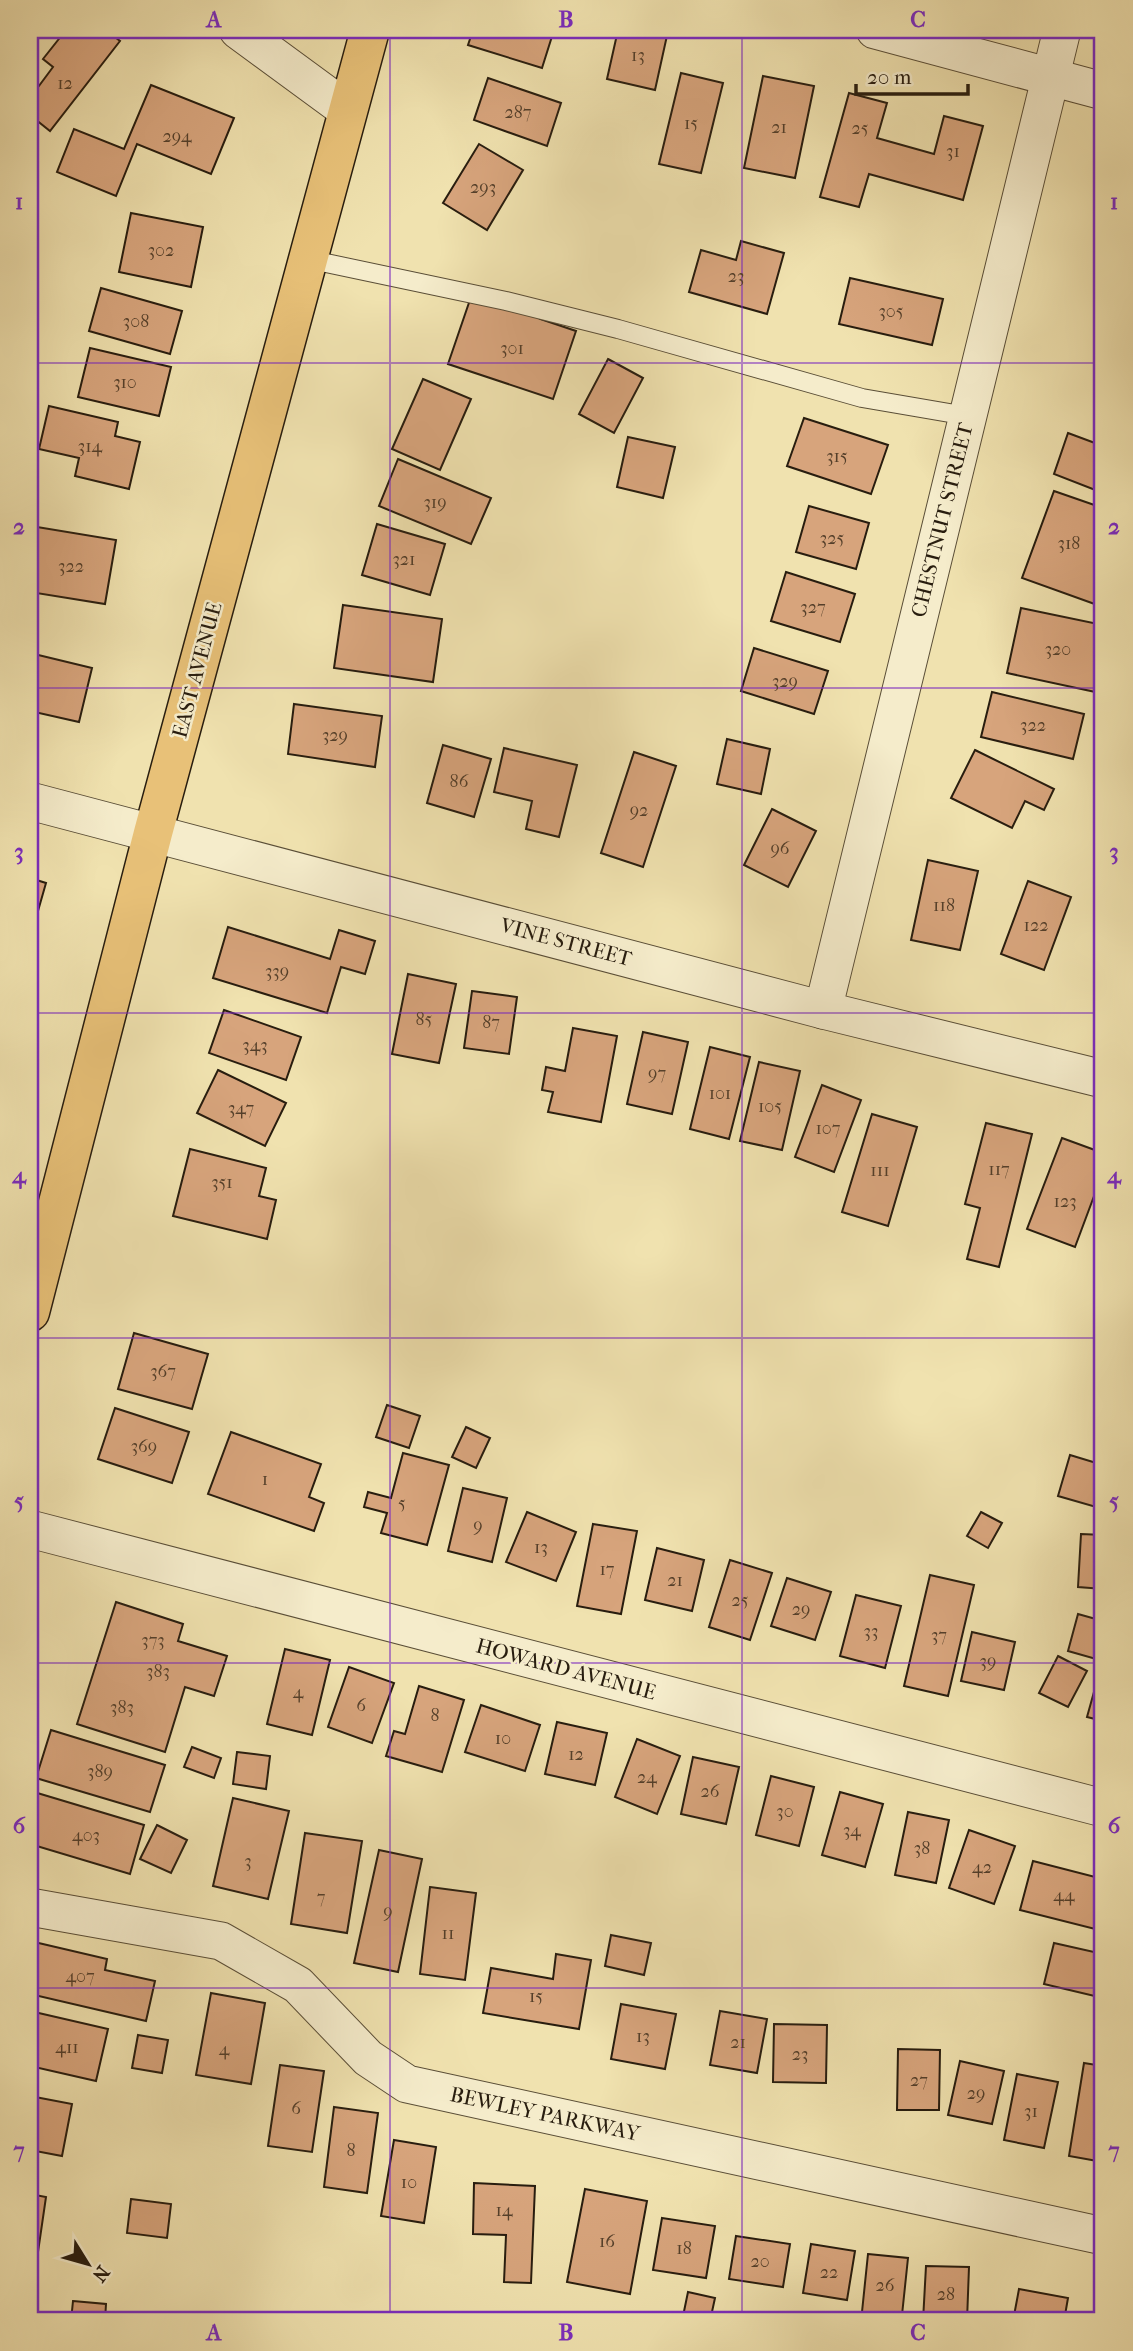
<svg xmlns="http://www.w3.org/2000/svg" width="1133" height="2351" viewBox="0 0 1133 2351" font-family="'IM FELL French Canon',serif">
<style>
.building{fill:#d7a47c;stroke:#281d0f;stroke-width:2}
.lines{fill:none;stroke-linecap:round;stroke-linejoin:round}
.lane-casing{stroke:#5a4e37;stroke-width:20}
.street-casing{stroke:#5a4e37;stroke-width:39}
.highway-casing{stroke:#281d0f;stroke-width:41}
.lane{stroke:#f5eccb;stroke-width:18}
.street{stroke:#f5eccb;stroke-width:37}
.highway{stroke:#e8c178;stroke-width:38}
.grid{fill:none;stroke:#7b2cbf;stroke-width:2;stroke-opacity:0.55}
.labels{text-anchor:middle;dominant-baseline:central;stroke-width:5;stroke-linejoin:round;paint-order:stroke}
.number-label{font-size:18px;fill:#543f2a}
.street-label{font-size:21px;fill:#281d0f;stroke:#f5eccb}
.neatline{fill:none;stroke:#7b2cbf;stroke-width:2.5}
.grid-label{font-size:23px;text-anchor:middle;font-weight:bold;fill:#7b2cbf}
</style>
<rect width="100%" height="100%" fill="#f0e2af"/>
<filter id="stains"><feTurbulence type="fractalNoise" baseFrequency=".00286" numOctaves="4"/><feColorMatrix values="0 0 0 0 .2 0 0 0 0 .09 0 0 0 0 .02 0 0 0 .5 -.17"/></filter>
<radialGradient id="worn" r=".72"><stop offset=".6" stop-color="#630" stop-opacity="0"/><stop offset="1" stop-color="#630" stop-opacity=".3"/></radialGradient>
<g class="building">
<polygon points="66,30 106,30 120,41 50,131 30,115 30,98 53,67 43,59"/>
<polygon points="473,30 554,30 542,68 468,45"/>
<polygon points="618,30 668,31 655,90 607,79"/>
<polygon points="681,73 723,83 701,173 659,164"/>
<polygon points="763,76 814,86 795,178 744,168"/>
<polygon points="488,78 561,103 547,146 474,120"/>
<polygon points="151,85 234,118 211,174 137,144 116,196 57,172 74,129 124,149"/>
<polygon points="849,93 887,103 877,138 934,154 944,116 983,126 963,200 869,174 859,207 820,197"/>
<polygon points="479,144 523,170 487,230 443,203"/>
<polygon points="131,213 203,227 191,287 119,272"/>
<polygon points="741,241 784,253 767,314 689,292 701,250 736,260"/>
<polygon points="850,278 943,299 932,345 839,324"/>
<polygon points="101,288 182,311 170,354 89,331"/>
<polygon points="473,291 542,314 540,319 576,331 553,399 448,364"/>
<polygon points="90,348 171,367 159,416 78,397"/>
<polygon points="608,359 643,378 614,433 579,414"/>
<polygon points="423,379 471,399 440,470 392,449"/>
<polygon points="49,406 118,422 115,436 140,442 129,489 75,476 79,458 39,449"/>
<polygon points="804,418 888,445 871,494 787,466"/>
<polygon points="1068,433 1103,446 1103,493 1054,474"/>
<polygon points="628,437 675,447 663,498 617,487"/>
<polygon points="398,459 491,498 471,544 379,506"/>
<polygon points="1054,491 1103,508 1103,607 1022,578"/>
<polygon points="809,506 869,523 856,569 796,552"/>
<polygon points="377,524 445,544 430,595 362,575"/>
<polygon points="31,526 116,540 105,604 30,592"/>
<polygon points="786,572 855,594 840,642 771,621"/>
<polygon points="343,605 442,619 433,682 334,668"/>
<polygon points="1021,608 1103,625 1103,676 1100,693 1007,673"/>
<polygon points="754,648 828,671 814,714 741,691"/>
<polygon points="30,653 92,668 79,722 30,711"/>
<polygon points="992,692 1084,714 1073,759 981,737"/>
<polygon points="294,704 382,716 375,767 288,754"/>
<polygon points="727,739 770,749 761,794 717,784"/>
<polygon points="443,745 491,759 474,817 427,803"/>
<polygon points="504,748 577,765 559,837 526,829 532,801 494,792"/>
<polygon points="975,750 1054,789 1044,810 1025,801 1012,828 951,798"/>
<polygon points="634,752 676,766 643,867 601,853"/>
<polygon points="772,809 816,831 788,887 744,865"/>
<polygon points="928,860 978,871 960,950 911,940"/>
<polygon points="30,878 46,883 30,939"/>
<polygon points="1028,881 1071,897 1044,970 1001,954"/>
<polygon points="228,927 330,959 339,930 375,941 365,974 341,967 327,1013 213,978"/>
<polygon points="408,974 456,984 439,1063 392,1054"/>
<polygon points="472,991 517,997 509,1054 464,1048"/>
<polygon points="224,1010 301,1037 286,1080 209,1053"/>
<polygon points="573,1028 617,1036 601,1122 548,1112 553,1092 542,1090 546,1067 565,1071"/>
<polygon points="643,1032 688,1042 672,1114 627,1104"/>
<polygon points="710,1047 750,1057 729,1139 690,1129"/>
<polygon points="759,1062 800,1071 782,1150 740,1141"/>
<polygon points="218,1070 286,1103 265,1146 197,1113"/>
<polygon points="822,1085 861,1100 834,1172 795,1157"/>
<polygon points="872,1114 917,1127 888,1226 842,1212"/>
<polygon points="986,1123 1032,1134 999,1267 967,1259 980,1208 965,1204"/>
<polygon points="1062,1138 1103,1153 1103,1172 1075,1247 1027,1229"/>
<polygon points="190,1149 266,1168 259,1196 276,1200 267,1239 173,1216"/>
<polygon points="1103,1229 1103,1256 1095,1254"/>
<polygon points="134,1333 208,1354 192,1409 118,1389"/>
<polygon points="387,1405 420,1416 409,1448 376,1437"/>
<polygon points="115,1408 189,1432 172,1483 98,1459"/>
<polygon points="466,1427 490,1438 476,1468 452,1457"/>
<polygon points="231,1432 321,1464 309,1497 324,1503 314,1531 208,1494"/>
<polygon points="403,1453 449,1465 427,1545 381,1533 387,1513 364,1507 368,1492 391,1498"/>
<polygon points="1070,1455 1103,1465 1103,1509 1058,1496"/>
<polygon points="463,1488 507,1498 492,1562 448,1551"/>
<polygon points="527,1512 576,1532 556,1581 506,1562"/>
<polygon points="981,1512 1002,1523 988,1548 967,1536"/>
<polygon points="593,1524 637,1531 621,1614 577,1606"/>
<polygon points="1081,1534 1103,1535 1103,1589 1078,1587"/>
<polygon points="657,1548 704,1560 692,1611 645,1600"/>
<polygon points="730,1560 772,1573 750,1640 709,1627"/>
<polygon points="930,1575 974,1585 948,1696 904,1686"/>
<polygon points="787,1578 831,1592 815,1640 771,1626"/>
<polygon points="856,1595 901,1606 885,1668 840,1656"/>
<polygon points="116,1602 183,1624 178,1641 227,1656 214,1696 185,1687 165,1752 77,1724"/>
<polygon points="1078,1614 1103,1621 1103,1661 1068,1651"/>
<polygon points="972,1632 1015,1642 1004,1690 961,1681"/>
<polygon points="285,1649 330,1660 312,1735 267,1724"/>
<polygon points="1058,1656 1087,1671 1068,1707 1039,1693"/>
<polygon points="349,1667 394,1683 372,1743 328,1727"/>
<polygon points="1099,1674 1103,1675 1103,1721 1087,1717"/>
<polygon points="419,1686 464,1700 442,1772 386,1756 394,1731 405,1734"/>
<polygon points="481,1705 540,1725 525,1771 465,1752"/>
<polygon points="557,1722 607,1733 595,1785 545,1774"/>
<polygon points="51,1730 165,1765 150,1812 36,1778"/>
<polygon points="637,1739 680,1756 657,1814 615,1797"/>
<polygon points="192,1747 221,1758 214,1778 184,1767"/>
<polygon points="237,1752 270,1756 266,1789 233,1784"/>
<polygon points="693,1757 739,1767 726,1824 681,1814"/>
<polygon points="771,1776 814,1787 799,1846 756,1835"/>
<polygon points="34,1792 144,1825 130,1874 30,1844 30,1808"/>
<polygon points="840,1792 883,1804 865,1867 822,1855"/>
<polygon points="233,1798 289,1811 268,1899 213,1886"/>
<polygon points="908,1812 949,1820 936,1883 895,1875"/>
<polygon points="157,1825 187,1840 171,1873 140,1859"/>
<polygon points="969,1830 1015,1846 994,1904 949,1888"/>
<polygon points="305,1833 362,1841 347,1933 291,1924"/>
<polygon points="379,1850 422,1859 398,1972 354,1963"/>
<polygon points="1033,1861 1103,1879 1103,1931 1020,1910"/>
<polygon points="430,1887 476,1893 465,1980 420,1974"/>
<polygon points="611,1935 651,1943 644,1975 605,1966"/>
<polygon points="30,1941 107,1959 105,1970 155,1981 146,2021 30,1994"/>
<polygon points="1054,1943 1103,1954 1103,1998 1044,1984"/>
<polygon points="556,1954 591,1960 579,2029 483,2013 491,1968 553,1979"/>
<polygon points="211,1993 265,2003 251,2084 196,2075"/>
<polygon points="621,2004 676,2014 665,2069 611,2059"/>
<polygon points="30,2011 108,2029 96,2081 30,2066"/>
<polygon points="720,2011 767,2019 757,2073 710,2065"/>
<polygon points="774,2024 827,2025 826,2083 773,2082"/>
<polygon points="138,2035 168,2040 162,2073 132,2068"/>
<polygon points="898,2049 940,2050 939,2110 897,2110"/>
<polygon points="960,2061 1004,2071 992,2124 948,2115"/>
<polygon points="1084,2063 1103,2066 1103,2162 1069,2156"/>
<polygon points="280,2065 324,2071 312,2152 268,2146"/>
<polygon points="1017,2074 1058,2082 1044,2148 1004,2140"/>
<polygon points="30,2096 72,2104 62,2156 30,2150"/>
<polygon points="334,2107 378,2113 367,2193 324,2187"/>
<polygon points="394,2140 436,2147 424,2223 381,2216"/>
<polygon points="474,2183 535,2186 531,2283 504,2282 506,2235 473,2234"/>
<polygon points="585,2189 647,2201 630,2294 567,2282"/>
<polygon points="30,2194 46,2197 38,2252 30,2251"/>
<polygon points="131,2199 171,2204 167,2238 127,2233"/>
<polygon points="662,2218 715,2226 706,2278 653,2270"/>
<polygon points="736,2236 790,2244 783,2287 729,2279"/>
<polygon points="811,2244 855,2251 847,2300 803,2293"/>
<polygon points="868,2254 908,2258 902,2315 862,2312"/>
<polygon points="926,2266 969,2267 967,2321 923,2321"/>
<polygon points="1019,2289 1068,2298 1064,2321 1013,2321"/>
<polygon points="688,2292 715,2298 710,2321 682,2321"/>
<polygon points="73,2301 106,2304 105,2321 71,2321"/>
</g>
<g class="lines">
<g class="lane-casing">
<polyline id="lane" points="307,259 506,301 618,329 862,398 967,416"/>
</g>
<g class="street-casing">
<g id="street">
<polyline points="238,30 347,110"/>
<polyline points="875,30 1103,91"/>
<polyline points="30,801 823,1010 1103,1079"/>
<polyline points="823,1010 1062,30"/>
<polyline points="30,1529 1103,1808"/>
<polyline points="30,1907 221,1941 298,1985 368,2058 407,2084 1103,2236"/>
</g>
</g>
<g class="highway-casing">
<polyline id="highway" points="30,1312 153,833 370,30"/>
</g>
<use href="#lane" class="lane"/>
<use href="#street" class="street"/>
<use href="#highway" class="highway"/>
</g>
<path class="grid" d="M 390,30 L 390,2321M 742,30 L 742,2321M 30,363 L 1103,363M 30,688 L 1103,688M 30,1013 L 1103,1013M 30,1338 L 1103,1338M 30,1663 L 1103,1663M 30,1988 L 1103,1988"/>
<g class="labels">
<g class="number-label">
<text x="638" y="55">13</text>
<text x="65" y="83">12</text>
<text x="518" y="112">287</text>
<text x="691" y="123">15</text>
<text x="779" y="127">21</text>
<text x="860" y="128">25</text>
<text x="177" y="136">294</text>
<text x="953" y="151">31</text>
<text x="483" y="187">293</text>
<text x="161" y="250">302</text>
<text x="736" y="276">23</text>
<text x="891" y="311">305</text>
<text x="136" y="321">308</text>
<text x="512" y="348">301</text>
<text x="125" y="382">310</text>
<text x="90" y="446">314</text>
<text x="837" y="456">315</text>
<text x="435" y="502">319</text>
<text x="832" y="538">325</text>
<text x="1069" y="543">318</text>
<text x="404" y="559">321</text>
<text x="71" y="566">322</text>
<text x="813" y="607">327</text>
<text x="1058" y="649">320</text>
<text x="785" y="681">329</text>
<text x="1033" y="725">322</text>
<text x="335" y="735">329</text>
<text x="459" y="781">86</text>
<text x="639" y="810">92</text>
<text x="780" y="848">96</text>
<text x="944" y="905">118</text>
<text x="1036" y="925">122</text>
<text x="277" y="971">339</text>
<text x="424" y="1019">85</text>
<text x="491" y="1022">87</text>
<text x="255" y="1045">343</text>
<text x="657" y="1073">97</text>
<text x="720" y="1093">101</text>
<text x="770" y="1106">105</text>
<text x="241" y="1108">347</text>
<text x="828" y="1128">107</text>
<text x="999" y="1169">117</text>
<text x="880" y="1170">111</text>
<text x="222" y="1182">351</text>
<text x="1065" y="1201">123</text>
<text x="163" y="1371">367</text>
<text x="144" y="1446">369</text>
<text x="265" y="1479">1</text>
<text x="402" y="1503">5</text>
<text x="478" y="1525">9</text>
<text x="541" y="1547">13</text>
<text x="607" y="1569">17</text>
<text x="675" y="1580">21</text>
<text x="740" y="1600">25</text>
<text x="801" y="1609">29</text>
<text x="871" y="1631">33</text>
<text x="939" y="1635">37</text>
<text x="153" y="1640">373</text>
<text x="988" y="1661">39</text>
<text x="158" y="1671">383</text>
<text x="298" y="1692">4</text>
<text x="361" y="1705">6</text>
<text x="122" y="1707">383</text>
<text x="435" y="1715">8</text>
<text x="503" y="1738">10</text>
<text x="576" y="1754">12</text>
<text x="100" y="1771">389</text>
<text x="647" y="1777">24</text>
<text x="710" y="1791">26</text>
<text x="785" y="1811">30</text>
<text x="852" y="1830">34</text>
<text x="86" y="1835">403</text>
<text x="922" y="1848">38</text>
<text x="248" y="1861">3</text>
<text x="982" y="1867">42</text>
<text x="1064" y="1895">44</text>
<text x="321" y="1897">7</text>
<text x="388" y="1911">9</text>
<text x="448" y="1933">11</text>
<text x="80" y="1976">407</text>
<text x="536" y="1996">15</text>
<text x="643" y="2036">13</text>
<text x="738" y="2042">21</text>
<text x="67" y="2047">411</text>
<text x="224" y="2049">4</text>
<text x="800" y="2054">23</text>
<text x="919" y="2080">27</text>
<text x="976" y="2093">29</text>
<text x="296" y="2108">6</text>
<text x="1031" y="2111">31</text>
<text x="351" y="2150">8</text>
<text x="409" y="2182">10</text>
<text x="504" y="2210">14</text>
<text x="607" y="2241">16</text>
<text x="684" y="2248">18</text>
<text x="760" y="2261">20</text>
<text x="829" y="2272">22</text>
<text x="885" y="2285">26</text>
<text x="946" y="2294">28</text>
</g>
<g class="street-label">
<text transform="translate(942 520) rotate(-76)">CHESTNUT STREET</text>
<text transform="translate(197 670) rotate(-75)">EAST AVENUE</text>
<text transform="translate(566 942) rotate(15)">VINE STREET</text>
<text transform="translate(566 1669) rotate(15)">HOWARD AVENUE</text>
<text transform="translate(545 2114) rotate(12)">BEWLEY PARKWAY</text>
</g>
</g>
<rect width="1133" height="2351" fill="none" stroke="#f0e2af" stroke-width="77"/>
<g transform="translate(88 2264) rotate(127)" stroke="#f5eccb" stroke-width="5" paint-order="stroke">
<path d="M0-5L12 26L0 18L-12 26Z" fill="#281d0f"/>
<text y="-10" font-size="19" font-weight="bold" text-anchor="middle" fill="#281d0f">N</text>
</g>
<path d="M856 84v10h112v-10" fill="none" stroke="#281d0f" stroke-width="3.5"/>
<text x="867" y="84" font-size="21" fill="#281d0f" stroke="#f5eccb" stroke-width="5" paint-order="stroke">20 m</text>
<rect x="38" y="38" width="1056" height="2274" class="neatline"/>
<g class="grid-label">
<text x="214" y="27">A</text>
<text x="566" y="27">B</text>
<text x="918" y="27">C</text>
<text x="19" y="209">1</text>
<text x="1114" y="209">1</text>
<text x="19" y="534">2</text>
<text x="1114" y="534">2</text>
<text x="19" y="859">3</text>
<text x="1114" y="859">3</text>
<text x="19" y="1183">4</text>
<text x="1114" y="1183">4</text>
<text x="19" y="1508">5</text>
<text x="1114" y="1508">5</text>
<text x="19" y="1833">6</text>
<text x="1114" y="1833">6</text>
<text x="19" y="2158">7</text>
<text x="1114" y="2158">7</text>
<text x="214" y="2340">A</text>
<text x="566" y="2340">B</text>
<text x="918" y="2340">C</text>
</g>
<rect width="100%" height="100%" filter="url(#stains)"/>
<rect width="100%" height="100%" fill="url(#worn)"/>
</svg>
